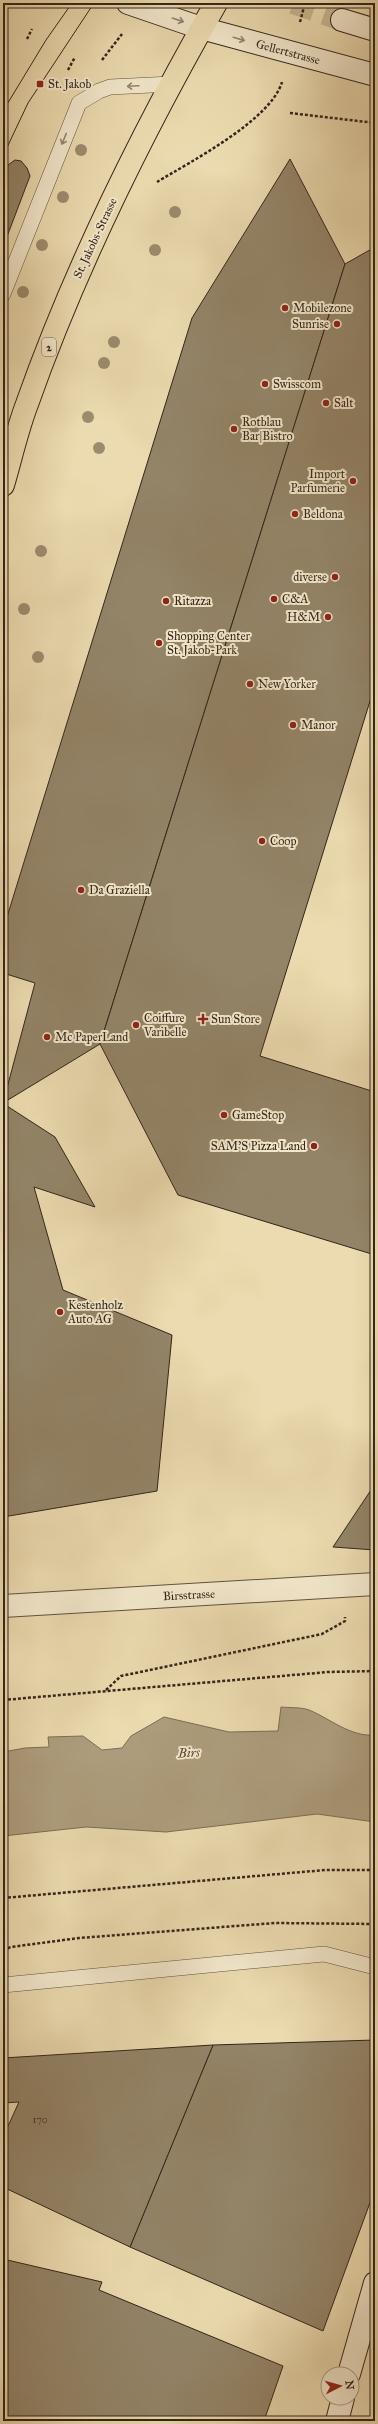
<svg xmlns="http://www.w3.org/2000/svg" width="378" height="2424" viewBox="0 0 378 2424" font-family="'IM FELL Great Primer',serif">
<style>
.water{fill:#ad9d7d;stroke:#7c6d55}
.building{fill:#938468;stroke:#332519}
.lines{fill:none;stroke-linecap:round;stroke-linejoin:round}
.secondary-tunnel{stroke:#c7b792;stroke-width:22;stroke-dasharray:22 11;stroke-linecap:butt}
.service-casing{stroke:#61523f;stroke-width:16}
.tertiary-casing{stroke:#61523f;stroke-width:24}
.secondary-casing{stroke:#332519;stroke-width:24}
.primary-casing{stroke:#332519;stroke-width:24}
.path{stroke:#332519;stroke-width:2.5;stroke-dasharray:3 2;stroke-linecap:butt}
.service{stroke:#f3e8cc;stroke-width:15}
.tertiary{stroke:#f3e8cc;stroke-width:22}
.secondary{stroke:#f3e8cc;stroke-width:22}
.primary{stroke:#ecdbb0;stroke-width:22}
.tram{stroke:#332519;stroke-width:1}
.tree{fill:#9c8c6e}
.oneway{stroke:#938672}
.poi-dot{fill:#8f2418;stroke:#f3e8cc;stroke-width:1.5}
.labels{text-anchor:middle;dominant-baseline:central;stroke-width:4;stroke-linejoin:round;paint-order:stroke}
.number-label{font-size:10px;fill:#4b3d2d}
.shield{fill:#f3e8cc;stroke:#6d604f;stroke-width:1}
.shield-label{font-size:11px;font-weight:bold;fill:#332519}
.street-label{font-size:12px;fill:#332519;stroke:#f3e8cc}
.poi-label{font-size:12px;fill:#332519;stroke:#f3e8cc;text-anchor:start}
.water-label{font-size:13px;font-style:italic;fill:#584937;stroke:#f3e8cc}
</style>
<rect width="100%" height="100%" fill="#ecdbb0"/>
<filter id="stains"><feTurbulence type="fractalNoise" baseFrequency=".005" numOctaves="4"/><feColorMatrix values="0 0 0 0 .2 0 0 0 0 .09 0 0 0 0 .02 0 0 0 .5 -.17"/></filter>
<radialGradient id="worn" r=".72"><stop offset=".6" stop-color="#630" stop-opacity="0"/><stop offset="1" stop-color="#630" stop-opacity=".3"/></radialGradient>
<path class="water" d="M 281,1707 C 290,1708 301,1707 309,1710 C 331,1719 350,1737 375,1735 L 375,1822 L 317,1814 L 166,1832 L 86,1827 L 3,1836 L 3,1752 L 25,1748 L 49,1747 L 48,1737 L 83,1736 L 102,1750 L 122,1748 L 131,1736 L 164,1717 L 229,1732 L 278,1731 Z"/>
<g class="building">
<polygon points="290,159 345,264 100,1044 3,1103 35,983 3,973 3,930 192,318"/>
<polygon points="15,160 21,161 27,168 30,176 3,247 3,176 8,165"/>
<polygon points="375,247 375,685 260,1056 375,1092 375,1255 178,1195 100,1044 345,264"/>
<polygon points="7,1106 55,1137 95,1207 34,1187 63,1290 172,1335 157,1491 3,1517 3,1117"/>
<polygon points="375,1484 375,1550 333,1547"/>
<polygon points="375,2040 375,2189 323,2331 130,2247 213,2045"/>
<polygon points="213,2045 130,2247 3,2187 3,2137 19,2102 3,2103 3,2058"/>
<polygon points="3,2259 102,2282 99,2290 283,2366 264,2421 3,2421"/>
</g>
<g class="lines">
<polyline class="secondary-tunnel" points="293,3 342,20"/>
<g class="service-casing">
<g id="service">
<polyline points="3,294 79,103 99,91 110,87 172,84"/>
<polyline points="3,1985 324,1954 375,1967"/>
</g>
</g>
<g class="tertiary-casing">
<polyline id="tertiary" points="3,1606 375,1584"/>
</g>
<g class="secondary-casing">
<g id="secondary">
<polyline points="128,3 201,28 375,75"/>
<polyline points="342,20 375,30"/>
<polyline points="349,2374 375,2283"/>
<polyline points="337,2421 343,2398"/>
</g>
</g>
<g class="primary-casing">
<path id="primary" d="M 3,485 C 11,458 17,430 27,404 C 76,265 143,131 216,3"/>
</g>
<g class="path">
<polyline points="45,3 46,4"/>
<polyline points="300,22 305,3"/>
<polyline points="27,39 32,29"/>
<polyline points="102,60 122,34"/>
<polyline points="68,70 75,57"/>
<polyline points="290,113 375,123"/>
<path d="M 157,182 C 190,162 271,120 282,82"/>
<polyline points="106,1690 121,1676 322,1634 345,1621 345,1617"/>
<polyline points="3,1700 328,1672 375,1671"/>
<polyline points="3,1898 325,1870 375,1870"/>
<polyline points="3,1950 11,1947 79,1938 275,1923 375,1924"/>
</g>
<use href="#service" class="service"/>
<use href="#tertiary" class="tertiary"/>
<use href="#secondary" class="secondary"/>
<use href="#primary" class="primary"/>
<g class="tram">
<polyline points="3,111 46,40 72,3"/>
<polyline points="3,156 28,103 94,3"/>
</g>
</g>
<g class="tree">
<circle cx="81" cy="150" r="6"/>
<circle cx="63" cy="197" r="6"/>
<circle cx="175" cy="212" r="6"/>
<circle cx="42" cy="245" r="6"/>
<circle cx="155" cy="250" r="6"/>
<circle cx="23" cy="292" r="6"/>
<circle cx="114" cy="342" r="6"/>
<circle cx="104" cy="363" r="6"/>
<circle cx="88" cy="417" r="6"/>
<circle cx="99" cy="448" r="6"/>
<circle cx="41" cy="551" r="6"/>
<circle cx="24" cy="609" r="6"/>
<circle cx="38" cy="657" r="6"/>
</g>
<defs><path id="oneway-shaft" d="M-6 0H5M1.5-3L5.5 0L1.5 3" fill="none" stroke-width="1.6" stroke-linecap="round" stroke-linejoin="round"/></defs>
<g class="oneway">
<use href="#oneway-shaft" transform="translate(178 20) rotate(19)"/>
<use href="#oneway-shaft" transform="translate(239 39) rotate(16)"/>
<use href="#oneway-shaft" transform="translate(133 86) rotate(177)"/>
<use href="#oneway-shaft" transform="translate(64 139) rotate(112)"/>
</g>
<g class="poi-dot">
<rect x="36" y="80" width="8" height="8" rx="2"/>
<circle cx="285" cy="308" r="4"/>
<circle cx="337" cy="324" r="4"/>
<circle cx="265" cy="384" r="4"/>
<circle cx="326" cy="403" r="4"/>
<circle cx="234" cy="429" r="4"/>
<circle cx="353" cy="481" r="4"/>
<circle cx="295" cy="514" r="4"/>
<circle cx="335" cy="577" r="4"/>
<circle cx="274" cy="599" r="4"/>
<circle cx="166" cy="601" r="4"/>
<circle cx="328" cy="617" r="4"/>
<circle cx="159" cy="643" r="4"/>
<circle cx="250" cy="684" r="4"/>
<circle cx="293" cy="725" r="4"/>
<circle cx="262" cy="841" r="4"/>
<circle cx="81" cy="890" r="4"/>
<path d="M201 1013h4v4h4v4h-4v4h-4v-4h-4v-4h4z"/>
<circle cx="136" cy="1025" r="4"/>
<circle cx="47" cy="1037" r="4"/>
<circle cx="224" cy="1115" r="4"/>
<circle cx="314" cy="1146" r="4"/>
<circle cx="60" cy="1312" r="4"/>
</g>
<g class="labels">
<g class="number-label">
<text x="40" y="2120">170</text>
</g>
<rect class="shield" x="42" y="338" width="14" height="18" rx="3"/>
<g class="shield-label">
<text x="49" y="347">2</text>
</g>
<g class="street-label">
<text transform="translate(288 52) rotate(15)">Gellertstrasse</text>
<text transform="translate(95 238) rotate(-65)">St. Jakobs-Strasse</text>
<text transform="translate(189 1595) rotate(-3)">Birsstrasse</text>
</g>
<g class="poi-label">
<text x="48" y="84">St. Jakob</text>
<text x="293" y="308">Mobilezone</text>
<text x="329" y="324" text-anchor="end">Sunrise</text>
<text x="273" y="384">Swisscom</text>
<text x="334" y="403">Salt</text>
<text x="242" y="422">Rotblau<tspan x="242" dy="14">Bar|Bistro</tspan></text>
<text x="345" y="474" text-anchor="end">Import<tspan x="345" dy="14">Parfumerie</tspan></text>
<text x="303" y="514">Beldona</text>
<text x="327" y="577" text-anchor="end">diverse</text>
<text x="282" y="599">C&amp;A</text>
<text x="174" y="601">Ritazza</text>
<text x="320" y="617" text-anchor="end">H&amp;M</text>
<text x="167" y="636">Shopping Center<tspan x="167" dy="14">St. Jakob-Park</tspan></text>
<text x="258" y="684">New Yorker</text>
<text x="301" y="725">Manor</text>
<text x="270" y="841">Coop</text>
<text x="89" y="890">Da Graziella</text>
<text x="144" y="1018">Coiffure<tspan x="144" dy="14">Varibelle</tspan></text>
<text x="211" y="1019">Sun Store</text>
<text x="55" y="1037">Mc PaperLand</text>
<text x="232" y="1115">GameStop</text>
<text x="306" y="1146" text-anchor="end">SAM'S Pizza Land</text>
<text x="68" y="1305">Kestenholz<tspan x="68" dy="14">Auto AG</tspan></text>
</g>
<g class="water-label">
<text transform="translate(189 1753) rotate(-2)">Birs</text>
</g>
</g>
<rect width="378" height="2424" fill="none" stroke="#ecdbb0" stroke-width="16"/>
<rect x="4" y="4" width="370" height="2416" fill="none" stroke="#332519" stroke-width="2"/>
<rect x="8" y="8" width="362" height="2408" fill="none" stroke="#332519"/>
<g transform="translate(340 2386) rotate(84)"><circle r="19" fill="#f3e8cc" stroke="#a69a84"/>
<path d="M0-3L7 15L0 10L-7 15Z" fill="#8f2418"/>
<text y="-6" font-size="11" font-weight="bold" text-anchor="middle" fill="#332519">N</text>
</g>
<rect width="100%" height="100%" filter="url(#stains)"/>
<rect width="100%" height="100%" fill="url(#worn)"/>
</svg>
